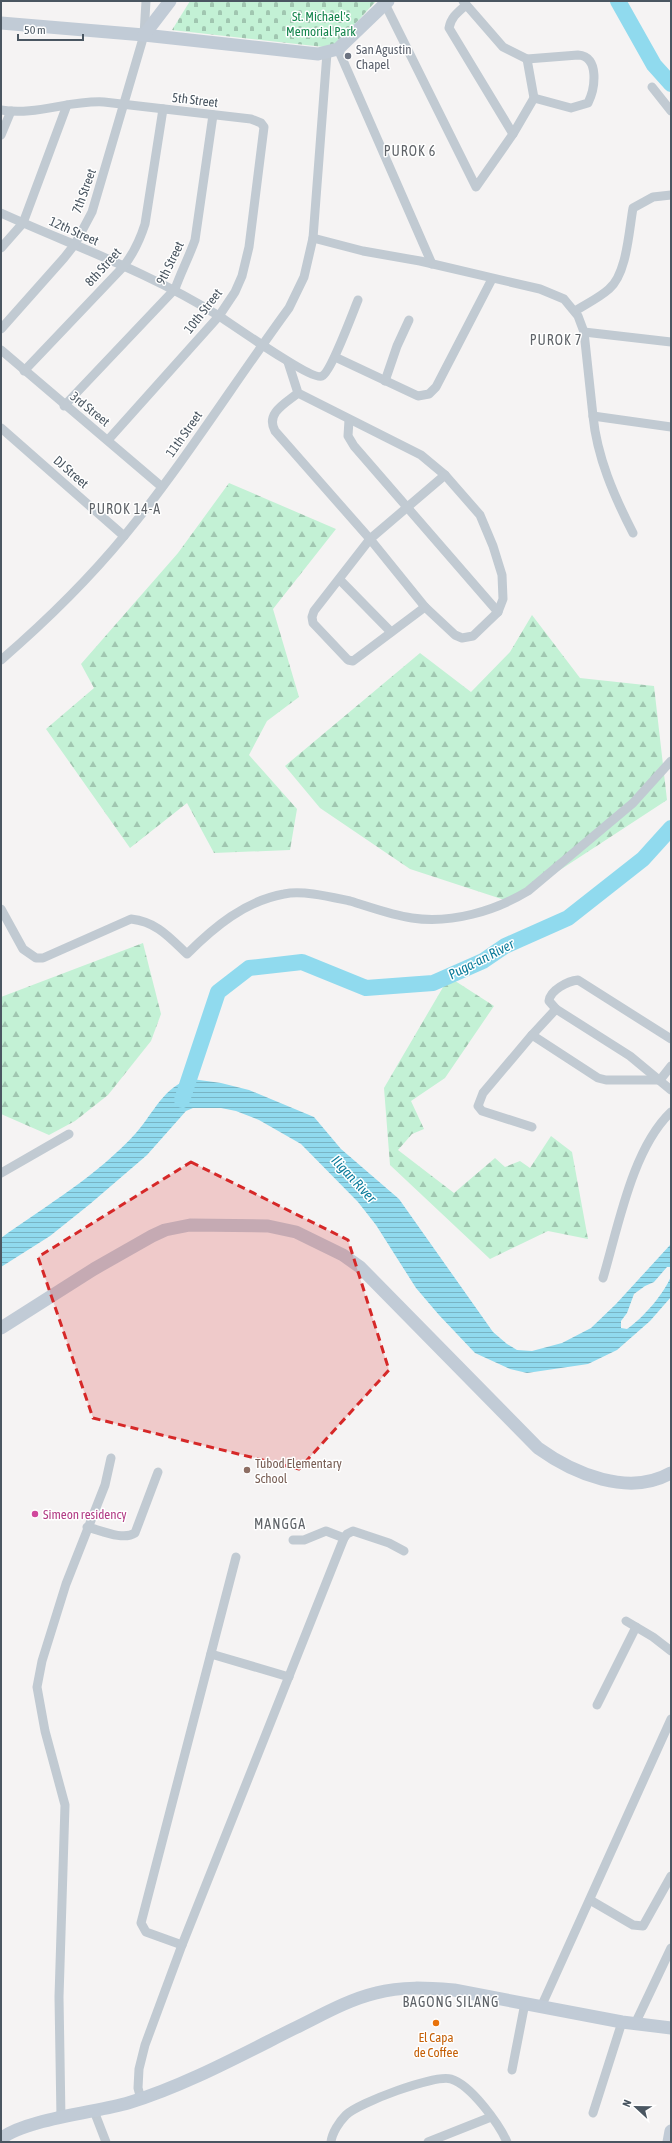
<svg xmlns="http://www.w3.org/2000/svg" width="672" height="2143" viewBox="0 0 672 2143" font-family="'Asap Condensed',sans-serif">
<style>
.forest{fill:url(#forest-firs)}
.cemetery{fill:url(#cemetery-stones)}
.water{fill:url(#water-rules)}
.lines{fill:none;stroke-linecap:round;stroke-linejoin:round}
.river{stroke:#90daee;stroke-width:16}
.street{stroke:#c1cad2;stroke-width:9}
.secondary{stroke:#c1cbd6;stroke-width:13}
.marked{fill:#d62828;fill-opacity:0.2;stroke:#d62828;stroke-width:3;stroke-dasharray:8 5;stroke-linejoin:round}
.worship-dot{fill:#6b7280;stroke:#fff;stroke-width:1.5}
.education-dot{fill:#8d6e63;stroke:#fff;stroke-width:1.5}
.hotel-dot{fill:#d1479c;stroke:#fff;stroke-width:1.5}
.food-dot{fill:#e8710a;stroke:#fff;stroke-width:1.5}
.labels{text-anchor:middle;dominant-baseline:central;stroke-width:3;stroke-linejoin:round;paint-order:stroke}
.park-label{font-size:13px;fill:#17864f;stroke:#fff}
.worship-label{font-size:13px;fill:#5b616d;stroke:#fff;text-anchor:start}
.street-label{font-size:13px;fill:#4a5661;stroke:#fff}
.education-label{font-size:13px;fill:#785e54;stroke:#fff;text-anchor:start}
.hotel-label{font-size:13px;fill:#b23c85;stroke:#fff;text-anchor:start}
.food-label{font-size:13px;fill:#c56008;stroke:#fff}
.neighbourhood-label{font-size:14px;letter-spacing:1px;fill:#5f6368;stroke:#fff}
.water-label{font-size:14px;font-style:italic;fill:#0c7c9b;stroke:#fff}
</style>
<defs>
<pattern id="forest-firs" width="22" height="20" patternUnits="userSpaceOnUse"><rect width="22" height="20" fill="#c3f1d5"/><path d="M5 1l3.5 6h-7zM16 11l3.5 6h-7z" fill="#a0c6b0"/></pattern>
<pattern id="cemetery-stones" width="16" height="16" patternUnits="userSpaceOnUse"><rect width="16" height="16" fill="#c3f1d5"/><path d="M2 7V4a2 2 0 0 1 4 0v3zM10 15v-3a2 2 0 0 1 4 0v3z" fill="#a0c6b0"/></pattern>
<pattern id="water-rules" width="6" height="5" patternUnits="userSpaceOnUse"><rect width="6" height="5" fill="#90daee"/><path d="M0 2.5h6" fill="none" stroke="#78b4c4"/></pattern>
</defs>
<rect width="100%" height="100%" fill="#f5f3f3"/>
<g class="forest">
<polygon points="229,483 336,529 273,609 299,697 267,721 249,755 297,809 290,850 214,853 187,803 130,848 46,729 94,688 81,664 178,553"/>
<polygon points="532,615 580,678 654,686 667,800 511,902 410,869 320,808 285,766 420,653 471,692 510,652"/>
<polygon points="143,943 161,1014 151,1041 108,1095 75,1121 49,1135 1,1114 1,997"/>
<polygon points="449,977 494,1006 445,1078 411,1101 424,1129 412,1134 398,1150 454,1193 495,1158 505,1167 520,1161 530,1168 551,1136 572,1152 588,1239 548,1231 490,1259 390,1165 384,1088"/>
</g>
<polygon class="cemetery" points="190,1 376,1 333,48 172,30"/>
<path class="water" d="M 192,1079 L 221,1083 L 249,1090 L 314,1117 L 341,1149 L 399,1199 L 493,1332 L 507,1344 L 517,1350 L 532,1351 L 562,1343 L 591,1328 L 616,1304 L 671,1244 L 671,1267 L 667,1267 L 654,1282 L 645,1286 L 634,1294 L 627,1313 L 621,1321 L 621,1328 L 627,1329 C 642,1319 665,1293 671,1276 L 671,1297 L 650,1321 L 617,1350 L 588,1364 L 527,1373 L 510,1369 L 475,1353 L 439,1315 L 416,1288 L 376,1225 L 358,1202 L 301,1144 L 259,1120 L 236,1111 L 221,1108 L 193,1108 L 186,1111 L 147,1155 L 90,1204 L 50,1236 L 1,1267 L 1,1238 C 47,1205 97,1176 136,1133 C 153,1114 165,1084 192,1079 Z"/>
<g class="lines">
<g class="river">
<polyline points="618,1 654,65 671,84"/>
<polyline points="182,1100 218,992 249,968 302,962 366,988 433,983 483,961 505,946 568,918 643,859 671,828"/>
</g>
<g class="street">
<path d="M 463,1 L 503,47 L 527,59 L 578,55 C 600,56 595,89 588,103 L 571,108 L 534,98"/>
<polyline points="385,4 476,187 513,134 534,98 527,59"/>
<path d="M 466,5 C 458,12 451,17 449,28 L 513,134"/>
<polyline points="338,49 432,264"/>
<polyline points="652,87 671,111"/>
<path d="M 1,110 C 36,116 69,100 104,102 L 251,119 L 261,123 L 264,127 L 249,247 L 242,276 L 235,292 L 219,316 L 108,440"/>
<polyline points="1,135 11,111"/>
<path d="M 1,213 C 74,246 151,273 219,316 C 233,325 312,381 322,376 C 331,372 353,312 358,300"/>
<polyline points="313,238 363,251 420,261 540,289 564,299 578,316 584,332 593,416 671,427"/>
<polyline points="1,248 23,223 67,105"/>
<path d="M 575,311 C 586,304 599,298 609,289 C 627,274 629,230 633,208 L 653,197 L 671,195"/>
<polyline points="1,329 64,258 75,244 92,212 144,35 146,1"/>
<polyline points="584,332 671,342"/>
<polyline points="1,350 162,487"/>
<polyline points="335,357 418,396 429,394 436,387 492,279"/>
<path d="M 288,362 L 298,393 L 421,455 L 445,475 L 480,515 L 493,546 L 502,575 L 503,599 L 498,612 L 473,636 L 462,638 L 455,635 L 425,607 L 370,539 L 275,431 C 265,413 286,403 298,393"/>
<path d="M 24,371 L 123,267 C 134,253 140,240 145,224 L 163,109"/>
<polyline points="385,381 397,346 409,320"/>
<path d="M 64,406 L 175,289 C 181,272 189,257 195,240 L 213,115"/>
<path d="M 593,416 C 597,457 614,496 633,533"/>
<polyline points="349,420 348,436 354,446 498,612"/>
<polyline points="1,428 124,536"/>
<polyline points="340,580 391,632"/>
<polyline points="425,607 353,661 348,660 313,623 312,617 314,611 370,539 445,475"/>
<path d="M 1,660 C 45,622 88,580 125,535 C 184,463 234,383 289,308 L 304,277 L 313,238 L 327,53"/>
<path d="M 1,909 L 23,949 L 36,958 L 43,958 L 131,919 C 157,922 169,937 187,954 C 214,927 245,901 284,894 C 303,890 331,897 350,901 C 370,907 391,915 412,918 C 451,924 495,911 528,891 L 633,803 L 671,761"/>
<path d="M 556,1009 L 549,1001 C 550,990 568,981 578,980 L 671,1039"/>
<polyline points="532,1035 598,1078 606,1080 660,1080 671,1066"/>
<polyline points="532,1127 482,1111 478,1106 483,1093 532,1035 556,1009 630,1056 671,1090"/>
<polyline points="1,1173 69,1134"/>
<path d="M 603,1278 C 618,1228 632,1149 671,1112"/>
<path d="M 87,1527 C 100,1530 123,1541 135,1533 L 158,1472"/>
<polyline points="293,1540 304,1540 326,1531 344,1538"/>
<polyline points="626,1621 653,1637 671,1651"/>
<polyline points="211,1654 289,1677"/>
<polyline points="597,1705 636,1627"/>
<polyline points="590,1900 633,1925 643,1926 671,1876"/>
<polyline points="182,1945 146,1932 141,1923 236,1557"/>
<polyline points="541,2007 671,1719"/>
<polyline points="635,2024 671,1948"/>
<polyline points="512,2070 525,2003"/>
<polyline points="141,2099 138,2088 139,2069 145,2045 182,1945 344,1538 347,1534 353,1531 389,1543 404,1551"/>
<polyline points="94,2111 106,2142"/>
<polyline points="593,2113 622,2022"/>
<polyline points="61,2118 59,1997 65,1805 45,1731 37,1687 42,1661 66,1584 105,1485 111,1458"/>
<path d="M 331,2142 C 332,2133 339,2122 346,2115 C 358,2103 435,2074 451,2079 C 471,2085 499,2124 507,2142"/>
<polyline points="428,2142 491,2117"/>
</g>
<g class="secondary">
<polyline points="1,23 144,35 318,54 338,49 388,1"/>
<polyline points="144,35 170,1"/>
<path d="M 1,1328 L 94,1269 L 152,1236 L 165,1230 L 190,1225 L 268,1226 L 296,1232 L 343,1255 L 360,1267 L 538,1448 C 574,1474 629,1497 671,1473"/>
<path d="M 1,2139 C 22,2120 97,2112 128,2103 C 184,2086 241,2055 293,2029 C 320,2016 347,2000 376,1993 C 402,1986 428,1988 454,1990 L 622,2022 L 671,2028"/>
<polyline points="669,2142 671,2131"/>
</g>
</g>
<path class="marked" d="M 191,1162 L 348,1240 L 389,1370 L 299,1469 L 93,1418 L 38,1257 Z"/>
<circle class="worship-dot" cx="348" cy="56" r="4"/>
<circle class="education-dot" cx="247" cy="1470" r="4"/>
<circle class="hotel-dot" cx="35" cy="1514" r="4"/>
<circle class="food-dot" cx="436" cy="2023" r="4"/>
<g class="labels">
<g class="park-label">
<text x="321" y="16">St. Michael's<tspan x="321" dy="15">Memorial Park</tspan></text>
</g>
<g class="worship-label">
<text x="356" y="49">San Agustin<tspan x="356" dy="15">Chapel</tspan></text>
</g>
<g class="street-label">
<text transform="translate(195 100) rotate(7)">5th Street</text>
<text transform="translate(84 191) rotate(-70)">7th Street</text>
<text transform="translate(74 231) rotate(24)">12th Street</text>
<text transform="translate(170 263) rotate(-64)">9th Street</text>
<text transform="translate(103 267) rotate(-48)">8th Street</text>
<text transform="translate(203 311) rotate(-52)">10th Street</text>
<text transform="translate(90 409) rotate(39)">3rd Street</text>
<text transform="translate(184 434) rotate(-55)">11th Street</text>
<text transform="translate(71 472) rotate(41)">DJ Street</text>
</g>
<g class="education-label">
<text x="255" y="1463">Tubod Elementary<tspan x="255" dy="15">School</tspan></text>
</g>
<g class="hotel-label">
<text x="43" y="1514">Simeon residency</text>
</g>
<g class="food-label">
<text x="436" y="2037">El Capa<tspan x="436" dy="15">de Coffee</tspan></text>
</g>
<g class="neighbourhood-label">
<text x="410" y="151">PUROK 6</text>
<text x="556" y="340">PUROK 7</text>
<text x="125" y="509">PUROK 14-A</text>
<text x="280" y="1524">MANGGA</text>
<text x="451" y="2002">BAGONG SILANG</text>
</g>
<g class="water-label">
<text transform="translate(481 959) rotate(-27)">Puga-an River</text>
<text transform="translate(354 1179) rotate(47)">Iligan River</text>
</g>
</g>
<rect width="672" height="2143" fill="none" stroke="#4a5661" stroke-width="4"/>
<g transform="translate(636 2107) rotate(292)" stroke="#ffffff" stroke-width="3" paint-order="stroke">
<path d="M0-3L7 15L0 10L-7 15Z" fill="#4a5661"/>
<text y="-6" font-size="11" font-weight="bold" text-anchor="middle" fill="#4a5661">N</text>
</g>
<path d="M18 34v6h65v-6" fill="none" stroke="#4a5661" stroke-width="2"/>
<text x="24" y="34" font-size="12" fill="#4a5661" stroke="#ffffff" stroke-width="3" paint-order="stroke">50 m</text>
</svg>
